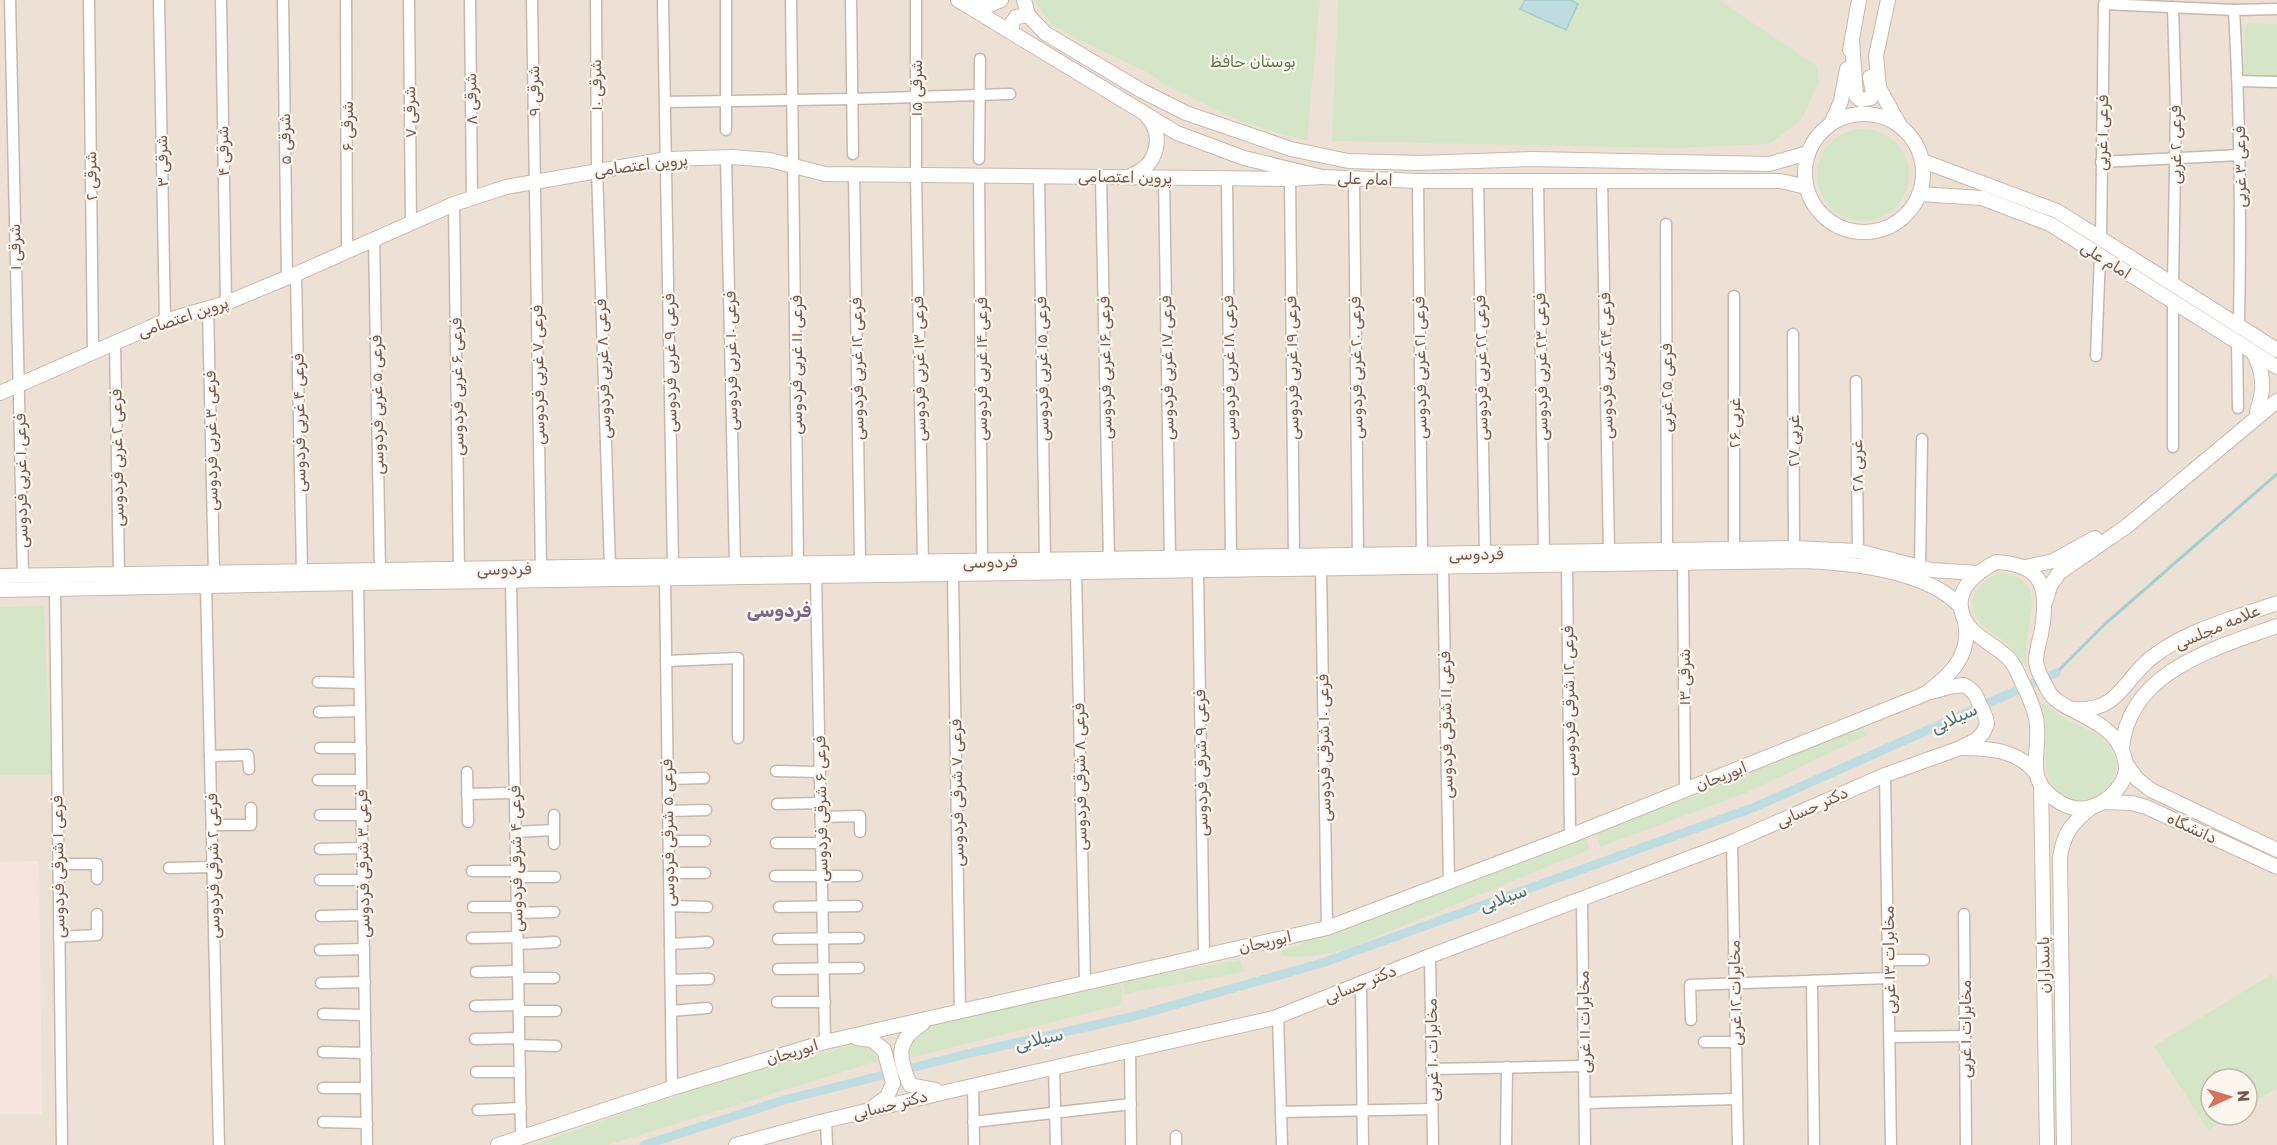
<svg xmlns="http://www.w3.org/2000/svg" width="2277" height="1145" viewBox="0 0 2277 1145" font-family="Rubik,'Noto Sans Arabic',sans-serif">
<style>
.residential{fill:#ede1d5;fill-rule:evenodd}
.commercial{fill:#f8e4de}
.green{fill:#d5e6c8}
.water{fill:#bfdde1;stroke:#a7cdd1;stroke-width:1.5}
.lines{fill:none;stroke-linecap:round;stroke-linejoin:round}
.stream{stroke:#a7cdd1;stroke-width:3}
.canal{stroke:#bfdde1;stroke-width:9}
.street-casing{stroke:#c7b8ad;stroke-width:13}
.secondary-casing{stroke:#cab8ab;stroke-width:16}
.street{stroke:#fff;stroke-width:10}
.secondary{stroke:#fff;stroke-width:14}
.labels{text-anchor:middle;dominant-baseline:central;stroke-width:4.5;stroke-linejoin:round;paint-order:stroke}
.park-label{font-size:16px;fill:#5c7a4c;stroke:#fdf6ee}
.street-label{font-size:16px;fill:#715a4f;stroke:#fdf6ee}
.neighbourhood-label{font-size:18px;font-weight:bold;fill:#7e678c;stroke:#fdf6ee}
.water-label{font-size:18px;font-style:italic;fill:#48747b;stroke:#fdf6ee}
</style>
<rect width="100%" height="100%" fill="#faf2e8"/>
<path class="residential" d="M 0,0 L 2277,0 L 2277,1145 L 0,1145 ZM 2211,1079 L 2247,1079 L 2247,1115 L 2211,1115 Z"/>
<polygon class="commercial" points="39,861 42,1114 0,1114 0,862"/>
<g class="green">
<polygon points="1034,0 1320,0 1307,141 1244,123 1163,84 1149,73 1073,37 1050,23"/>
<polygon points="1338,0 1719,0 1817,66 1819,82 1801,120 1769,144 1677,148 1332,141"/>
<polygon points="2245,23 2277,24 2277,77 2244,75"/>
<circle cx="1863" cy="175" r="46"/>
<path d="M 2003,573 C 2043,580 2031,608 2027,638 C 2025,647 2026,657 2026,667 C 2020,660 2015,651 2008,645 C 1999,636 1986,631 1979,621 C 1963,600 1980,577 2003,573 Z"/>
<polygon points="44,606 51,775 0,775 0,607"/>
<path d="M 2041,702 C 2049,707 2056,713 2064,718 C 2078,726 2100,732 2110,747 C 2136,788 2068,825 2049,779 C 2043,764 2047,745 2046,729 C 2045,720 2043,711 2041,702 Z"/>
<polygon points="1861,725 1867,735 1746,793 1600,847 1597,832 1691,797"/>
<path d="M 1586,835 L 1589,850 L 1344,950 C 1323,955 1304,958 1282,956 L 1281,951 L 1458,886 Z"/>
<polygon points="2045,877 2051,877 2057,1145 2050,1145"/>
<polygon points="1240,960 1244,972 1125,994 1123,981"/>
<polygon points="2272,974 2277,981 2277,1088 2247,1106 2247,1079 2211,1079 2211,1115 2233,1115 2208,1130 2154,1046"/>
<polygon points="1120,981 1123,994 1120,1005 910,1058 907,1052 915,1038 934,1024"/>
<path d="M 853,1045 L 866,1046 L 881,1060 L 608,1145 L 534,1145 C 639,1107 744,1071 853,1045 Z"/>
</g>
<polygon class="water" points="1525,0 1571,0 1578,4 1566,30 1520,9"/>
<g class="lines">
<polyline class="stream" points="2056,673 2105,624 2277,474"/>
<polyline class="canal" points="644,1145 784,1100 971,1053 1135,1016 1322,963 1755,807 2056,673"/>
<g class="street-casing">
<g id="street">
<polyline points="10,0 23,576"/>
<polyline points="89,0 93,352"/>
<polyline points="159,0 165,321"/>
<polyline points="221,0 226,303"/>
<polyline points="283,0 287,278"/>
<polyline points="346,0 347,252"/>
<polyline points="409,0 411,223"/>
<polyline points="470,0 472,198"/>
<polyline points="532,0 541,568"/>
<polyline points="596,0 597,170 610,567"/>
<polyline points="663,0 673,566"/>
<polyline points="726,0 726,130"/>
<polyline points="791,0 798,564"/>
<polyline points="851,0 853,154"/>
<polyline points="916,0 916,175 923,563"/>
<path d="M 2234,10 C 2240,115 2241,219 2239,325"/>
<polyline points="2238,81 2277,82"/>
<polyline points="666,102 853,99 1010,94"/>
<polyline points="726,157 735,565"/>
<polyline points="979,159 980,59"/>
<polyline points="2101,162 2240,155"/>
<polyline points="854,174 860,563"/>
<polyline points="979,176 982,562"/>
<polyline points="1039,176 1045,561"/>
<polyline points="1101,177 1109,560"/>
<polyline points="1164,178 1170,559"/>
<polyline points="1227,179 1231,558"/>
<polyline points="1290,179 1294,557"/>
<polyline points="1354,180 1358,556"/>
<polyline points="1538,180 1544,553"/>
<polyline points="1602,180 1609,552"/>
<polyline points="1418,181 1422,555"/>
<polyline points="1478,181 1485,554"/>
<polyline points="454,204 459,569"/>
<polyline points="1666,224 1667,552"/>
<polyline points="374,239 380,571"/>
<polyline points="2101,239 2104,4 2234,10 2277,9"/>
<polyline points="296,274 302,572"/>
<polyline points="2173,284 2176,107 2173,7"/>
<polyline points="208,308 214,573"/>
<polyline points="1793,334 1794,548"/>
<polyline points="115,342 119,575"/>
<polyline points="2237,343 2238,408"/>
<polyline points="2096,356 2100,256"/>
<polyline points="1856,381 1858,551"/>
<polyline points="2173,447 2173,302"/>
<polyline points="1734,551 1734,296"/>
<polyline points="1683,563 1685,790"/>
<polyline points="1567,565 1570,836"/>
<polyline points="1443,567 1449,883"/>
<polyline points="1920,567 1922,439"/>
<polyline points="1321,569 1327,928"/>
<polyline points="1198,571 1204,955"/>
<polyline points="1076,572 1085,982"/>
<polyline points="953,575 960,1012"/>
<polyline points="816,576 825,1042"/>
<polyline points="665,578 672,1088"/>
<polyline points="511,581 521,1138"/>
<polyline points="358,583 367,1145"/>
<polyline points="206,586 219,1145"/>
<polyline points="55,589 62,1145"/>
<polyline points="666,661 738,658 738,738"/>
<polyline points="318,682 359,683"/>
<polyline points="319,712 360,711"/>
<polyline points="320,748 361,748"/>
<polyline points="210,756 248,755 249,769"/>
<polyline points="776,771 820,772"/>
<polyline points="467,772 468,822"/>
<polyline points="1885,775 1891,1145"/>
<polyline points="668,779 704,778"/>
<polyline points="318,780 361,780"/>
<polyline points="467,794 515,793"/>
<polyline points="777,804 820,803"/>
<polyline points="668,811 706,810"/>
<polyline points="320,815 362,815"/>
<polyline points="821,817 860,816 860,832"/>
<polyline points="212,825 251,825 251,808"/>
<polyline points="516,832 553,830"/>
<polyline points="669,841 705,841"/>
<polyline points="1732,842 1738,1145"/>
<polyline points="776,843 821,843"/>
<polyline points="554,844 554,815"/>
<polyline points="320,849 362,848"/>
<polyline points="58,864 97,864 97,879"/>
<polyline points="169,868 213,867"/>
<polyline points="472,871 516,871"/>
<polyline points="669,873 705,873"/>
<polyline points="775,876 857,876"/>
<polyline points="516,877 555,877"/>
<polyline points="320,880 363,880"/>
<polyline points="1582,900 1585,1145"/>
<polyline points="670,906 707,907"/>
<polyline points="473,907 517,907"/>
<polyline points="779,907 857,906"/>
<polyline points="517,913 554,912"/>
<polyline points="1964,914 1966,1145"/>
<polyline points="321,916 364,915"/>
<polyline points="59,937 97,935 97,914"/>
<polyline points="472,938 517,937"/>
<polyline points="778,939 859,938"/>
<polyline points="518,944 555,942"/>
<polyline points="670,944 708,942"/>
<polyline points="320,950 364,949"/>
<polyline points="1430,956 1433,1145"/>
<polyline points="1889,960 1924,960"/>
<polyline points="778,969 859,968"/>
<polyline points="476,972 518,971"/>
<polyline points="518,978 554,978"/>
<polyline points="671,980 709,979"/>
<polyline points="1812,981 1814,1145"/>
<polyline points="321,983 365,982"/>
<polyline points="1361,983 1363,1145"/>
<polyline points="777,1002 825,1002"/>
<polyline points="475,1006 519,1005"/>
<polyline points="519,1011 556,1011"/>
<polyline points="671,1011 707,1008"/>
<polyline points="323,1014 365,1015"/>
<polyline points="1278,1016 1282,1145"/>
<polyline points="1691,1020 1690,985 1889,978"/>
<polyline points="1890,1037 1965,1036"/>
<polyline points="475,1039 519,1038"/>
<polyline points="1704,1042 1736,1042"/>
<polyline points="519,1045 556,1046"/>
<polyline points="1130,1050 1131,1145"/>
<polyline points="323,1052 366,1053"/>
<polyline points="1054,1067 1056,1145"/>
<polyline points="1432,1069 1584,1066"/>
<polyline points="476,1072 520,1072"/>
<polyline points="973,1085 974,1145"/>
<polyline points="323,1088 366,1088"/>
<polyline points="1585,1103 1737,1099"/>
<polyline points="478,1110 521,1108"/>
<polyline points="1281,1112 1432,1109"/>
<polyline points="826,1120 827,1145"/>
<polyline points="323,1122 367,1123"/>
<polyline points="973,1122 1131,1104"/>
<polyline points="1176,1145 1176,1136"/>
<polyline points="1506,1145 1507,1067"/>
</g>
</g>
<g class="secondary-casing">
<g id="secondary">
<polyline points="958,0 1177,133 1244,158 1322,177 1418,181 1781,181 1806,187"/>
<polyline points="1024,0 1028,15 1045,33 1142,91 1186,113 1291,149 1348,161 1419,163 1532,159 1769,164 1808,153"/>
<polyline points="1888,0 1876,56 1879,88 1899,124"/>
<polyline points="970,5 987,6 1001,0"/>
<polyline points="1013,33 1011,25 1016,17 1028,15"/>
<polyline points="1852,41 1856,96 1861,100 1871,98 1873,93 1870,77"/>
<polyline points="1850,50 1859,0"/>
<circle cx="1864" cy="173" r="59"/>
<polyline points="1832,122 1841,101 1847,69"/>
<polyline points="1923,161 2057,211 2277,350"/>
<path d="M 1132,175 C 1157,166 1165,136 1147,116"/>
<polyline points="1919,194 1982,198 2050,224 2277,367"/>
<path d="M 2253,352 C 2264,373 2265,389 2257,411"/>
<polyline points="0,393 165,321 226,303 296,274 454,204 506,187 667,159 732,157 770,160 825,174 1290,179 1322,177"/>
<path d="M 1996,562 C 2046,564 2049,592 2041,634 C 2039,643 2036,652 2036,661 C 2036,670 2044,682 2048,690 C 2058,713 2113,716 2124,756 C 2127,766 2127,773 2122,782 C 2115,794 2105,803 2091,807 C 2081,810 2070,808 2061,803 C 2020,780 2043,752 2036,718 C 2033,705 2027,692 2021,680 C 2018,673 2015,666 2010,660 C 1994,642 1966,636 1961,609 C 1957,586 1979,571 1996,562 Z"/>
<polyline points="2026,567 2053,561 2095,538"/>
<polyline points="0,576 1794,548 1858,551 1931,570 1977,573"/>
<path d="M 0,590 L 358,583 L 1804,561 C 1852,563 1927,570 1961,607"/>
<polyline points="2046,600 2050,586 2059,573 2127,526 2277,401"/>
<path d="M 2075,709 C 2118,712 2123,681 2151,658 C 2186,630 2236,618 2277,603"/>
<path d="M 1962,748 C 1989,748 2017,750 2035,772"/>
<path d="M 2122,748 C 2129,671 2216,648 2277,626"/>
<polyline points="2127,765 2137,779 2151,790 2277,850"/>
<polyline points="2041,785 2047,1145"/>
<polyline points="2103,802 2132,803 2146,807 2277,867"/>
<path d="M 923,1023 C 895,1041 898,1056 910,1085 L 936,1090"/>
<polyline points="857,1038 872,1040 884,1050 893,1083 887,1097 873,1107"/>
<path d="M 498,1145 L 672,1088 L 825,1042 L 1327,928 L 1570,836 L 1925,694 C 1949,676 1972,656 1965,622"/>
<polyline points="736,1145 820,1122 950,1091 1274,1018 1430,956 1732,842 1885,775 1960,748 1976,740 1983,733 1987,724 1986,718 1975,694 1969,688 1964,685 1949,687 1931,692"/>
<path d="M 2064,1145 L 2060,858 C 2063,833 2073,822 2092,807"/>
</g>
</g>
<use href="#street" class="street"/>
<use href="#secondary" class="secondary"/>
</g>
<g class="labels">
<g class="park-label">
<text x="1253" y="61">بوستان حافظ</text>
</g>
<g class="street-label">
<text transform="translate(596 85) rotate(-91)">شرقی ۱۰</text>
<text transform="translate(916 88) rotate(-90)">۱۵ شرقی</text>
<text transform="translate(534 91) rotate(-91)">شرقی ۹</text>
<text transform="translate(471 99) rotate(-91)">۸ شرقی</text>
<text transform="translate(410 112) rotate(-91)">۷ شرقی</text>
<text transform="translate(347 126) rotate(-90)">۶ شرقی</text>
<text transform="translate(2102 133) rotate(-89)">فرعی ۱ غربی</text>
<text transform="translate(285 139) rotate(-91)">۵ شرقی</text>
<text transform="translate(2175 145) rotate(-90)">فرعی ۲ غربی</text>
<text transform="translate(223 151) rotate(-91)">۴ شرقی</text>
<text transform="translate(162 161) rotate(-91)">۳ شرقی</text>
<text transform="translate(641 165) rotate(-7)">پروین اعتصامی</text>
<text transform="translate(2240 167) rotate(-91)">فرعی ۳ غربی</text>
<text transform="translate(91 176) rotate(-91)">۲ شرقی</text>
<text transform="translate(1125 177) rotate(1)">پروین اعتصامی</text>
<text transform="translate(1365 179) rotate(2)">امام علی</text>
<text transform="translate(15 247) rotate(-91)">۱ شرقی</text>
<text transform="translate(2106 260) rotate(32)">امام علی</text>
<text transform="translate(183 317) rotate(-19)">پروین اعتصامی</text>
<text transform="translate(731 361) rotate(-91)">فرعی ۱۰ غربی فردوسی</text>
<text transform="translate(670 363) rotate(-91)">فرعی ۹ غربی فردوسی</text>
<text transform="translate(796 365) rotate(-90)">فرعی ۱۱ غربی فردوسی</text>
<text transform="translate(1606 366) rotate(-91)">فرعی ۲۴ غربی فردوسی</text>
<text transform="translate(1541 367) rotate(-91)">فرعی ۲۳ غربی فردوسی</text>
<text transform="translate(1105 368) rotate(-91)">فرعی ۱۶ غربی فردوسی</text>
<text transform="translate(1167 368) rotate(-91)">فرعی ۱۷ غربی فردوسی</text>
<text transform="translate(1229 368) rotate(-91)">فرعی ۱۸ غربی فردوسی</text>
<text transform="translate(1292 368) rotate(-91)">فرعی ۱۹ غربی فردوسی</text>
<text transform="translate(1356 368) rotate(-91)">فرعی ۲۰ غربی فردوسی</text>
<text transform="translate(1420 368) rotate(-91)">فرعی ۲۱ غربی فردوسی</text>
<text transform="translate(1481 368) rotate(-91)">فرعی ۲۲ غربی فردوسی</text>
<text transform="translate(603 369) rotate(-92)">فرعی ۸ غربی فردوسی</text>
<text transform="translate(857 369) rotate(-91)">فرعی ۱۲ غربی فردوسی</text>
<text transform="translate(919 369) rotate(-91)">فرعی ۱۳ غربی فردوسی</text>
<text transform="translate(981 369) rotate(-90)">فرعی ۱۴ غربی فردوسی</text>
<text transform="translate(1042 369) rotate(-91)">فرعی ۱۵ غربی فردوسی</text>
<text transform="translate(538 375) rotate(-91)">فرعی ۷ غربی فردوسی</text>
<text transform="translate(457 387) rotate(-91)">فرعی ۶ غربی فردوسی</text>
<text transform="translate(1666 388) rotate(-90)">فرعی ۲۵ غربی</text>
<text transform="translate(377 405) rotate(-91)">فرعی ۵ غربی فردوسی</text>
<text transform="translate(299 423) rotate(-91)">فرعی ۴ غربی فردوسی</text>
<text transform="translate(1734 423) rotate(-90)">۲۶ غربی</text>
<text transform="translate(211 441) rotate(-91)">فرعی ۳ غربی فردوسی</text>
<text transform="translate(1793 441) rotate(-90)">۲۷ غربی</text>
<text transform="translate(117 458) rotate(-91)">فرعی ۲ غربی فردوسی</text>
<text transform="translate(1857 466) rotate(-91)">۲۸ غربی</text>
<text transform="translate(21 481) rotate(-91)">فرعی ۱ غربی فردوسی</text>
<text transform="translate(1476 554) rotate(-1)">فردوسی</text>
<text transform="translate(990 562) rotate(-1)">فردوسی</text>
<text transform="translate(504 569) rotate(-1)">فردوسی</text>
<text transform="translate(2217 627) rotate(-23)">علامه مجلسی</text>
<text transform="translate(1684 677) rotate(-90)">۱۳ شرقی</text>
<text transform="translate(1569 701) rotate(-91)">فرعی ۱۲ شرقی فردوسی</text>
<text transform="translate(1446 725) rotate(-91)">فرعی ۱۱ شرقی فردوسی</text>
<text transform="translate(1324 748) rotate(-91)">فرعی ۱۰ شرقی فردوسی</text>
<text transform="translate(1201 763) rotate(-91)">فرعی ۹ شرقی فردوسی</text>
<text transform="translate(1721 776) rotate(-22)">ابوریحان</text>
<text transform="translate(1080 777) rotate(-91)">فرعی ۸ شرقی فردوسی</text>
<text transform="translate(957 793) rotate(-91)">فرعی ۷ شرقی فردوسی</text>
<text transform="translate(1812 807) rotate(-24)">دکتر حسابی</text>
<text transform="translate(821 809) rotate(-91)">فرعی ۶ شرقی فردوسی</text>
<text transform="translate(2192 828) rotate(25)">دانشگاه</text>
<text transform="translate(668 833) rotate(-91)">فرعی ۵ شرقی فردوسی</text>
<text transform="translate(516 859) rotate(-91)">فرعی ۴ شرقی فردوسی</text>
<text transform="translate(363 864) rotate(-91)">فرعی ۳ شرقی فردوسی</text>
<text transform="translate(213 866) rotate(-91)">فرعی ۲ شرقی فردوسی</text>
<text transform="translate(58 867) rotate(-91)">فرعی ۱ شرقی فردوسی</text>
<text transform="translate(1265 942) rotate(-13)">ابوریحان</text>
<text transform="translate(1889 960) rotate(-91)">مخابرات ۱۳ غربی</text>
<text transform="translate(2044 965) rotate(-91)">پاسداران</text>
<text transform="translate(1360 984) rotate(-22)">دکتر حسابی</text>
<text transform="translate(1735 993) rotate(-91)">مخابرات ۱۲ غربی</text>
<text transform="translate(1584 1022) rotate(-91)">مخابرات ۱۱ غربی</text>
<text transform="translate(1965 1029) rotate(-90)">مخابرات ۱ غربی</text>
<text transform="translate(1432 1050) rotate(-91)">مخابرات ۱۰ غربی</text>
<text transform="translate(792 1052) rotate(-17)">ابوریحان</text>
<text transform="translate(890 1105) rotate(-14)">دکتر حسابی</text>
</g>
<g class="neighbourhood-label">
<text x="779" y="611">فردوسی</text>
</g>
<g class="water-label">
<text transform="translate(1954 718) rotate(-24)">سیلابی</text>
<text transform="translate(1503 898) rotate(-20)">سیلابی</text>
<text transform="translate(1039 1039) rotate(-13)">سیلابی</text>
</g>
</g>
<g transform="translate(2229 1097) rotate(86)"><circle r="28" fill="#fdf6ee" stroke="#c5b8ae" stroke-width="1.5"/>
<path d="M0-4.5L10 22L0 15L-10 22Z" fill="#d4735d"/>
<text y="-9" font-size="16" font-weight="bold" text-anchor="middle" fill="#715a4f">N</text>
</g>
</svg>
